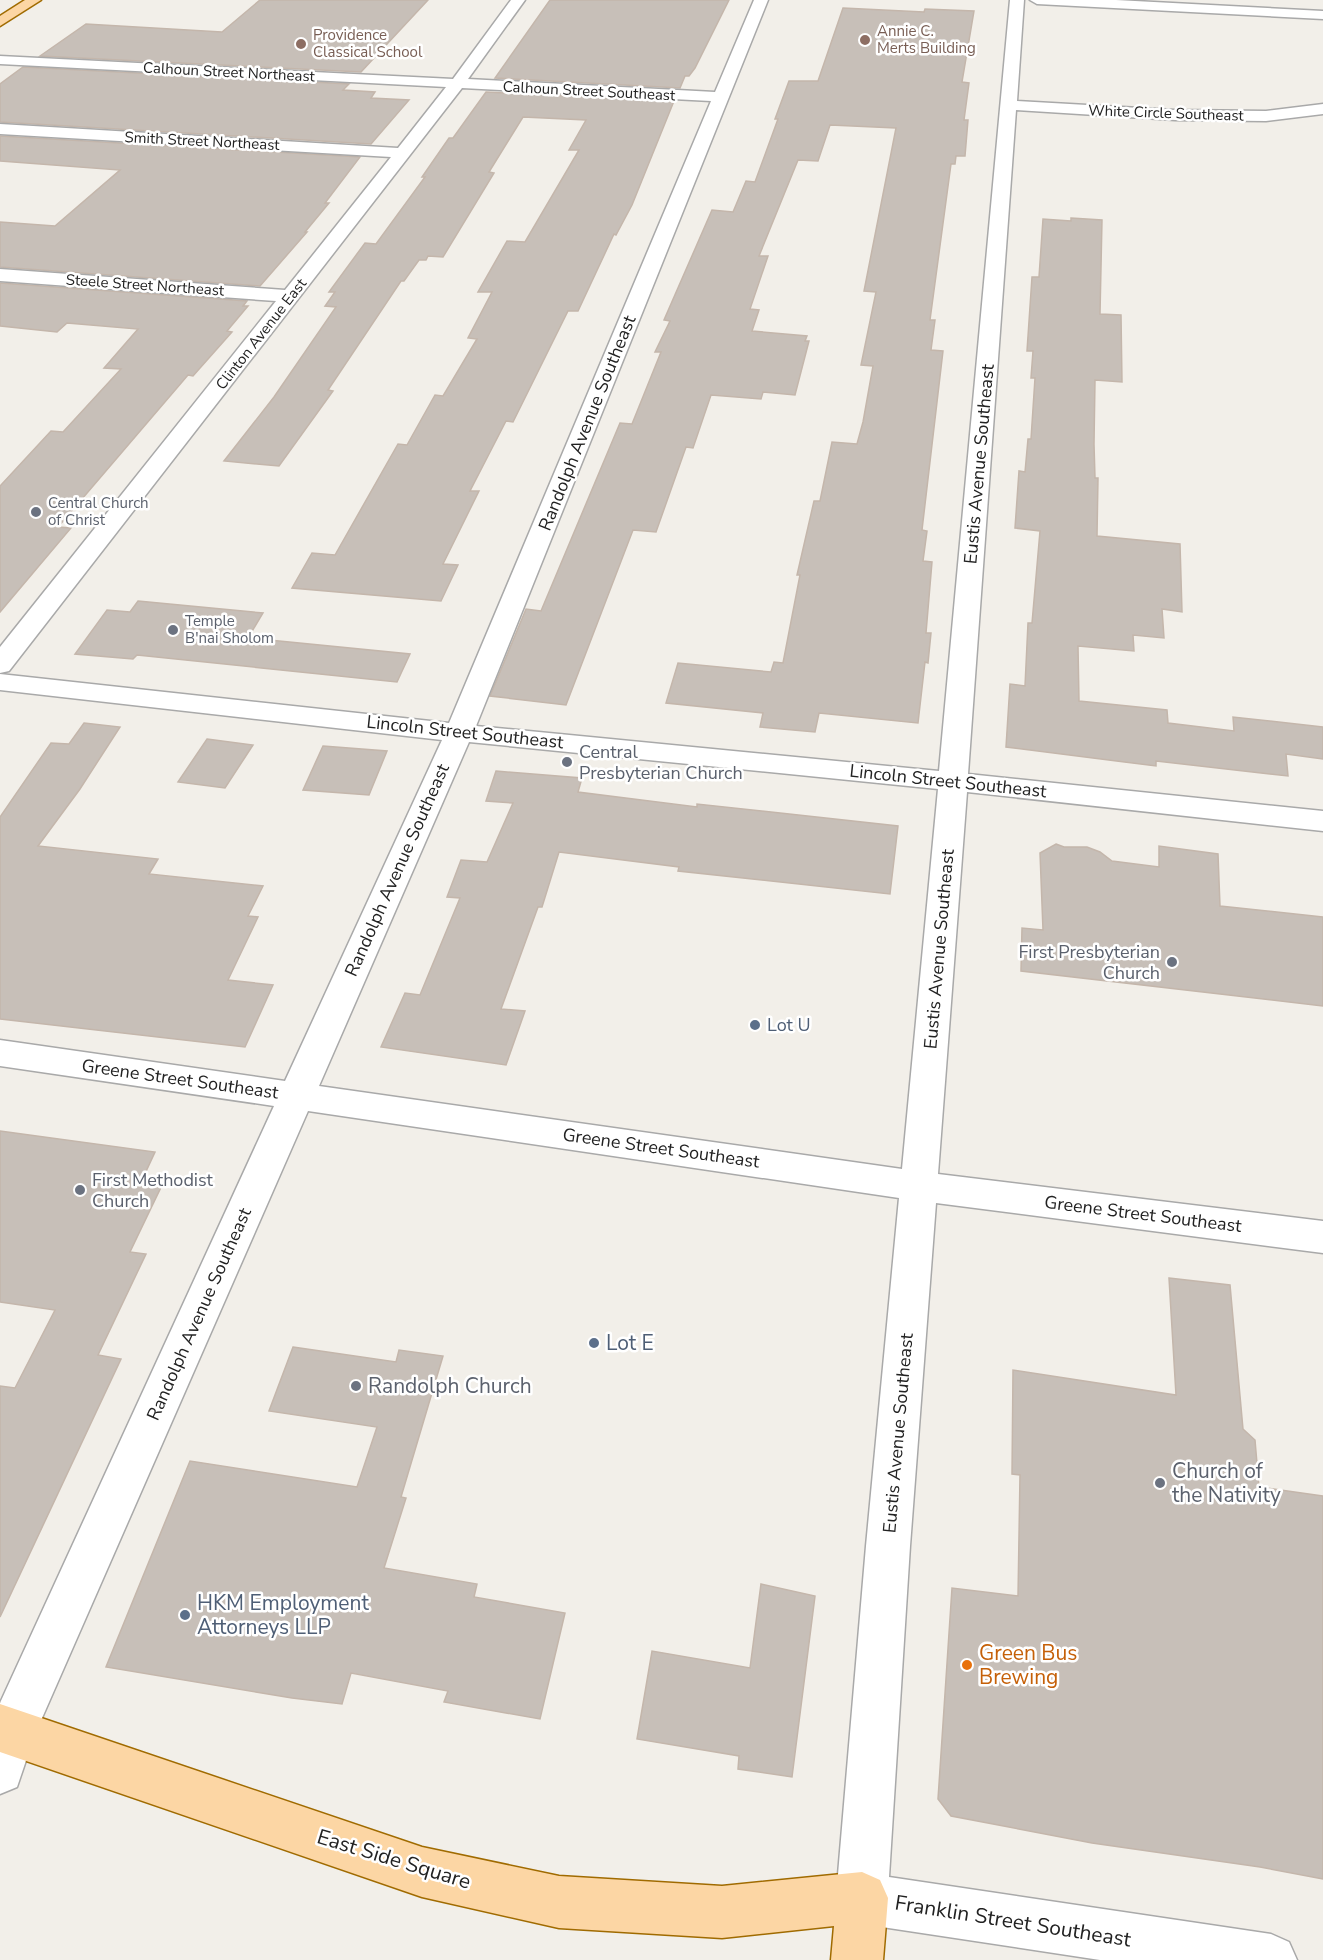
<svg xmlns="http://www.w3.org/2000/svg" width="1323" height="1960" viewBox="0 0 1323 1960" font-family="'Nunito Sans',sans-serif">
<style>
.building{fill:#c7bfb8;stroke:#c4b6ab;stroke-width:1.5}
.lines{fill:none;stroke-linecap:round;stroke-linejoin:round}
.minor-casing{stroke:#a9a9a9;stroke-width:3}
.major-casing{stroke:#a06b00;stroke-width:3}
.minor{fill:#fff;fill-rule:evenodd}
.major{fill:#fcd6a4;fill-rule:evenodd}
.education-dot{fill:#8d6e63;stroke:#fff;stroke-width:2}
.worship-dot{fill:#6b7280;stroke:#fff;stroke-width:2}
.service-dot{fill:#5c6f8a;stroke:#fff;stroke-width:2}
.food-dot{fill:#e8710a;stroke:#fff;stroke-width:2}
.labels{text-anchor:middle;dominant-baseline:central;stroke-width:5;stroke-linejoin:round;paint-order:stroke}
.far-education-label{font-size:15px;fill:#785e54;stroke:#fff;text-anchor:start}
.far-street-label{font-size:15px;fill:#222;stroke:#fff}
.far-worship-label{font-size:15px;fill:#5b616d;stroke:#fff;text-anchor:start}
.street-label{font-size:18px;fill:#222;stroke:#fff}
.worship-label{font-size:18px;fill:#5b616d;stroke:#fff;text-anchor:start}
.service-label{font-size:18px;fill:#4e5e75;stroke:#fff;text-anchor:start}
.near-service-label{font-size:21px;fill:#4e5e75;stroke:#fff;text-anchor:start}
.near-worship-label{font-size:21px;fill:#5b616d;stroke:#fff;text-anchor:start}
.near-food-label{font-size:21px;fill:#c56008;stroke:#fff;text-anchor:start}
.near-street-label{font-size:21px;fill:#222;stroke:#fff}
</style>
<rect width="100%" height="100%" fill="#f2efe9"/>
<g class="building">
<polygon points="260,0 428,0 361,72 40,56 86,24 222,32"/>
<polygon points="550,0 729,0 695,68 689,76 685,76 680,88 495,78"/>
<polygon points="843,8 924,12 925,9 974,11 962,82 969,83 964,120 968,120 965,156 956,156 955,164 951,164 930,320 935,320 931,350 943,351 922,530 927,531 923,561 932,562 926,633 931,633 928,663 925,662 918,723 819,713 815,732 760,727 763,713 666,703 678,663 771,672 774,662 783,663 800,575 797,575 814,501 820,501 832,442 857,444 863,422 873,366 861,365 876,292 864,291 896,128 830,125 818,161 798,160 759,256 768,256 750,309 759,310 752,331 807,336 805,341 809,341 795,395 763,392 761,399 711,395 693,448 686,447 656,532 633,530 566,705 490,696 526,609 541,611 620,423 632,424 661,352 655,352 670,321 664,320 712,210 733,212 746,181 755,182 778,119 775,119 789,81 818,81"/>
<polygon points="23,67 349,84 343,90 375,92 371,98 409,100 371,144 0,122 0,84"/>
<polygon points="486,92 674,101 632,205 616,235 614,234 578,311 568,311 513,422 506,421 470,491 479,491 443,564 458,565 441,601 292,588 312,553 335,555 398,444 407,445 435,395 443,396 477,339 468,338 492,292 478,292 507,241 525,242 579,150 569,150 586,120 523,117 489,172 494,173 443,257 428,256 426,260 419,260 404,281 401,281 328,390 333,391 279,466 224,461 274,397 336,307 325,306 335,292 329,292 365,243 376,244 425,177 422,177 449,138 453,138"/>
<polygon points="0,136 360,157 325,203 329,203 305,232 307,232 260,286 0,267 0,222 55,226 120,170 0,161"/>
<polygon points="1071,218 1102,220 1100,314 1121,315 1122,382 1095,380 1094,444 1095,478 1098,478 1097,536 1180,544 1182,612 1162,609 1164,638 1133,635 1134,651 1078,646 1079,701 1167,710 1168,723 1234,731 1233,717 1323,727 1323,759 1286,754 1288,776 1156,761 1156,766 1006,747 1010,684 1025,686 1028,623 1032,623 1040,531 1015,528 1019,471 1025,472 1028,439 1031,439 1035,378 1031,378 1033,351 1027,351 1032,277 1039,277 1043,219 1071,221"/>
<polygon points="0,283 247,301 243,306 248,306 227,331 232,332 193,376 188,375 58,527 71,528 0,612 0,486 51,431 63,432 121,369 104,368 138,329 67,323 57,332 0,326"/>
<polygon points="138,601 263,613 248,638 410,654 397,682 137,655 133,659 75,654 107,610 130,612"/>
<polygon points="84,723 120,727 80,789 38,846 158,859 149,874 263,886 248,916 258,917 228,980 273,985 245,1047 0,1019 0,817 51,743 69,744"/>
<polygon points="207,739 253,745 225,788 178,782"/>
<polygon points="323,746 387,751 369,795 303,790"/>
<polygon points="496,771 582,778 578,792 697,807 697,804 898,826 890,894 678,871 679,867 559,852 542,907 538,907 501,1009 525,1011 506,1065 381,1047 405,993 420,995 460,898 447,897 461,860 487,862 513,803 486,801"/>
<polygon points="1056,844 1064,847 1087,847 1100,852 1112,861 1159,867 1159,846 1218,854 1220,906 1323,917 1323,1006 1021,971 1022,928 1043,930 1040,853"/>
<polygon points="0,1131 155,1152 143,1178 164,1181 130,1252 146,1254 98,1355 121,1359 0,1617 0,1386 15,1388 55,1310 0,1302"/>
<polygon points="1169,1278 1230,1285 1243,1429 1255,1440 1259,1487 1323,1496 1323,1879 1260,1867 1092,1843 951,1816 938,1799 952,1588 1018,1596 1020,1475 1012,1474 1013,1370 1176,1395"/>
<polygon points="293,1347 396,1362 399,1350 443,1356 401,1497 406,1498 384,1568 477,1584 474,1597 565,1613 540,1719 444,1702 448,1691 351,1673 342,1704 292,1698 106,1667 190,1461 357,1487 377,1427 269,1411"/>
<polygon points="761,1584 815,1596 792,1777 738,1769 739,1756 637,1739 652,1651 750,1668"/>
</g>
<g class="lines">
<g class="minor-casing">
<g id="minor">
<path d="M 511,0 L 525,0 L 468,79 L 715,92 L 754,0 L 768,0 L 476,726 L 939,771 L 1010,0 L 1024,0 L 1017,101 L 1175,110 L 1266,111 L 1323,104 L 1323,114 L 1266,121 L 1175,120 L 1016,110 L 968,774 L 1323,811 L 1323,831 L 967,792 L 938,1174 L 1323,1221 L 1323,1253 L 936,1203 L 910,1546 L 889,1877 L 1271,1934 L 1289,1942 L 1297,1960 L 1100,1960 L 862,1924 L 844,1916 L 836,1898 L 866,1546 L 899,1198 L 308,1111 L 35,1734 L 17,1787 L 0,1794 L 0,1703 L 274,1106 L 0,1066 L 0,1040 L 285,1081 L 442,740 L 0,690 L 0,674 L 449,723 L 711,101 L 462,88 L 9,671 L 0,673 L 0,647 L 276,301 L 0,281 L 0,269 L 285,290 L 391,157 L 0,134 L 0,124 L 398,148 L 446,87 L 0,64 L 0,56 L 453,79 ZM 469,742 L 938,789 L 902,1169 L 319,1086 Z"/>
<polygon points="1030,0 1116,0 1323,11 1323,19 1037,4"/>
</g>
</g>
<g class="major-casing">
<g id="major">
<polygon points="25,0 41,0 0,26 0,16"/>
<polygon points="0,1704 422,1847 559,1876 722,1886 862,1872 880,1880 888,1898 883,1960 831,1960 834,1926 722,1938 559,1928 422,1897 0,1752"/>
</g>
</g>
<use href="#minor" class="minor"/>
<use href="#major" class="major"/>
</g>
<g class="education-dot">
<circle cx="865" cy="40" r="6"/>
<circle cx="301" cy="44" r="6"/>
</g>
<g class="worship-dot">
<circle cx="36" cy="512" r="6"/>
<circle cx="173" cy="630" r="6"/>
<circle cx="567" cy="762" r="6"/>
<circle cx="1172" cy="962" r="6"/>
<circle cx="80" cy="1190" r="6"/>
<circle cx="356" cy="1386" r="6"/>
<circle cx="1160" cy="1483" r="6"/>
</g>
<g class="service-dot">
<circle cx="755" cy="1025" r="6"/>
<circle cx="594" cy="1343" r="6"/>
<circle cx="185" cy="1615" r="6"/>
</g>
<circle class="food-dot" cx="967" cy="1665" r="6"/>
<g class="labels">
<g class="far-education-label">
<text x="877" y="31">Annie C.<tspan x="877" dy="17">Merts Building</tspan></text>
<text x="313" y="35">Providence<tspan x="313" dy="17">Classical School</tspan></text>
</g>
<g class="far-street-label">
<text transform="translate(229 72) rotate(3)">Calhoun Street Northeast</text>
<text transform="translate(589 91) rotate(3)">Calhoun Street Southeast</text>
<text transform="translate(1166 113) rotate(2)">White Circle Southeast</text>
<text transform="translate(202 141) rotate(3)">Smith Street Northeast</text>
<text transform="translate(145 285) rotate(4)">Steele Street Northeast</text>
<text transform="translate(261 334) rotate(-52)">Clinton Avenue East</text>
</g>
<g class="far-worship-label">
<text x="48" y="503">Central Church<tspan x="48" dy="17">of Christ</tspan></text>
<text x="185" y="621">Temple<tspan x="185" dy="17">B'nai Sholom</tspan></text>
</g>
<g class="street-label">
<text transform="translate(587 423) rotate(-68)">Randolph Avenue Southeast</text>
<text transform="translate(979 464) rotate(-85)">Eustis Avenue Southeast</text>
<text transform="translate(465 732) rotate(6)">Lincoln Street Southeast</text>
<text transform="translate(948 781) rotate(6)">Lincoln Street Southeast</text>
<text transform="translate(397 870) rotate(-66)">Randolph Avenue Southeast</text>
<text transform="translate(939 949) rotate(-85)">Eustis Avenue Southeast</text>
<text transform="translate(180 1079) rotate(8)">Greene Street Southeast</text>
<text transform="translate(661 1148) rotate(8)">Greene Street Southeast</text>
<text transform="translate(1143 1214) rotate(7)">Greene Street Southeast</text>
<text transform="translate(199 1314) rotate(-66)">Randolph Avenue Southeast</text>
<text transform="translate(898 1433) rotate(-85)">Eustis Avenue Southeast</text>
</g>
<g class="worship-label">
<text x="579" y="752">Central<tspan x="579" dy="21">Presbyterian Church</tspan></text>
<text x="1160" y="952" text-anchor="end">First Presbyterian<tspan x="1160" dy="21">Church</tspan></text>
<text x="92" y="1180">First Methodist<tspan x="92" dy="21">Church</tspan></text>
</g>
<g class="service-label">
<text x="767" y="1025">Lot U</text>
</g>
<g class="near-service-label">
<text x="606" y="1343">Lot E</text>
<text x="197" y="1603">HKM Employment<tspan x="197" dy="24">Attorneys LLP</tspan></text>
</g>
<g class="near-worship-label">
<text x="368" y="1386">Randolph Church</text>
<text x="1172" y="1471">Church of<tspan x="1172" dy="24">the Nativity</tspan></text>
</g>
<g class="near-food-label">
<text x="979" y="1653">Green Bus<tspan x="979" dy="24">Brewing</tspan></text>
</g>
<g class="near-street-label">
<text transform="translate(394 1859) rotate(17)">East Side Square</text>
<text transform="translate(1013 1921) rotate(9)">Franklin Street Southeast</text>
</g>
</g>
</svg>
